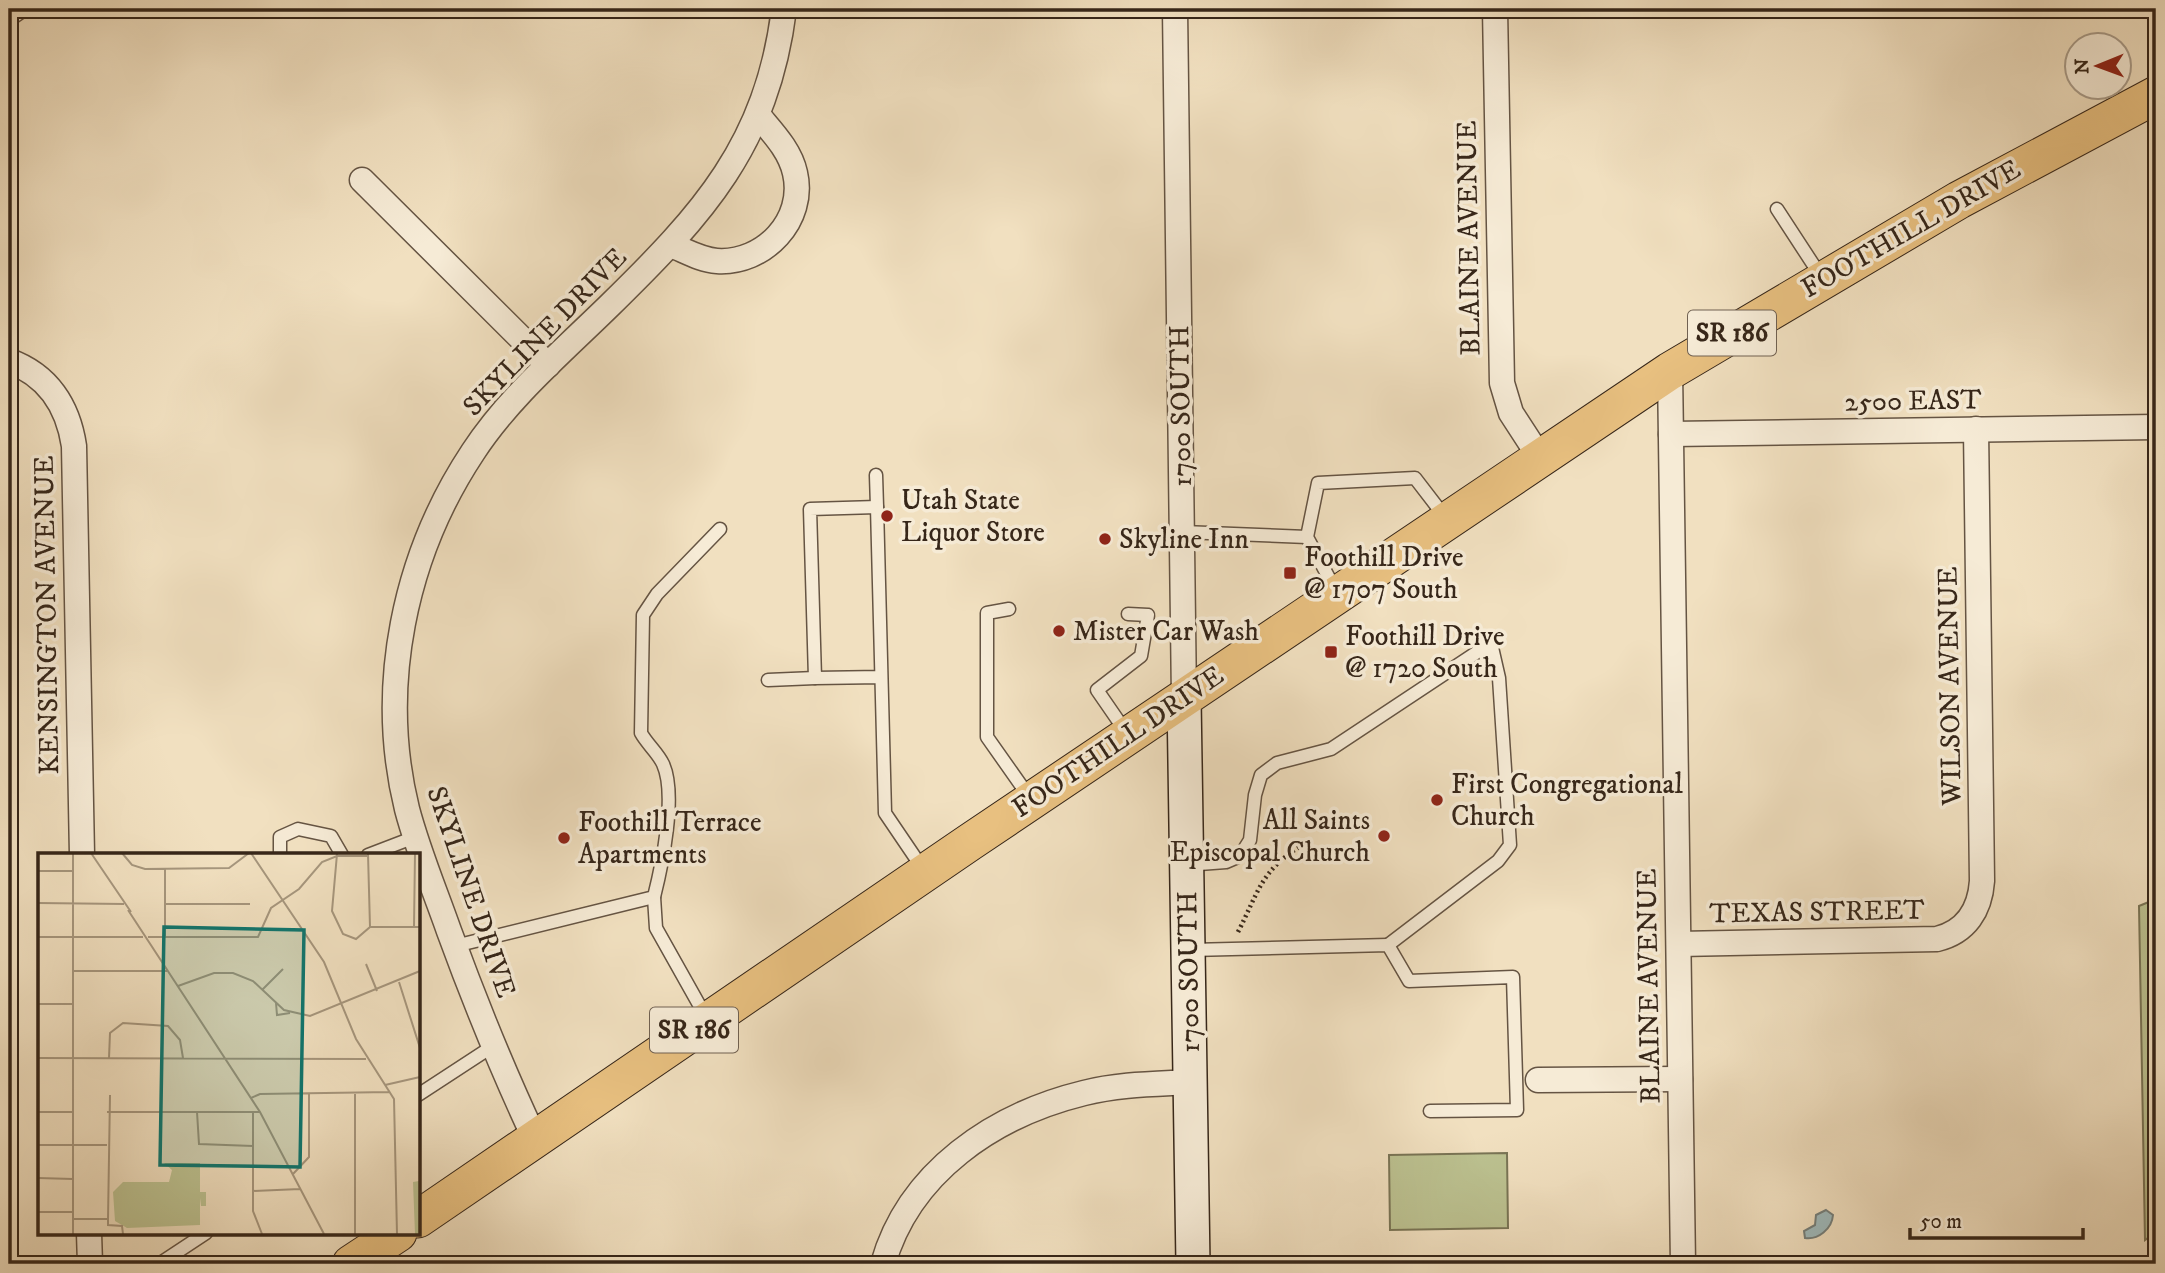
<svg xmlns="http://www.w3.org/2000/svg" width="2165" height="1273" viewBox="0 0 2165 1273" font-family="'IM FELL DW Pica',serif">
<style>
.green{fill:#bcc291;stroke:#797455;stroke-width:2}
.water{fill:#9fbabc;stroke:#757f7b;stroke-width:2}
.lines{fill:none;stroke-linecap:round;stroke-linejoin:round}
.lane-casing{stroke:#655443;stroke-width:15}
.street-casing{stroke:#655443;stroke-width:27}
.secondary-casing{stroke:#362619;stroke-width:36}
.primary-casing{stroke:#362619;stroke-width:39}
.path{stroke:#362619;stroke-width:4.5;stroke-dasharray:2 3.5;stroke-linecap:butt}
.lane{stroke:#f6ebd6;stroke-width:12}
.street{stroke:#f6ebd6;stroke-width:24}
.secondary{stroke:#f6ebd6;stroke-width:33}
.primary{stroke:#e8c080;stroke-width:37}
.poi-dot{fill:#8f2418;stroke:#f6ebd6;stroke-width:2.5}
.labels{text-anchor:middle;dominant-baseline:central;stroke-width:7;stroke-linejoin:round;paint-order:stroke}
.shield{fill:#f6ebd6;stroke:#706152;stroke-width:2}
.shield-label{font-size:26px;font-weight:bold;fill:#362619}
.street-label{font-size:28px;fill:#362619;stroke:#f6ebd6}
.poi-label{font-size:28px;fill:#362619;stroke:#f6ebd6;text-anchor:start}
.inset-road{fill:none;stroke:#a6967d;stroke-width:2}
.view{fill:#0f766e;fill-opacity:0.15;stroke:#0f766e;stroke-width:3.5}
.inset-edge{fill:none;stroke:#362619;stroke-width:3.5}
</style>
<rect width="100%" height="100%" fill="#f1e0c0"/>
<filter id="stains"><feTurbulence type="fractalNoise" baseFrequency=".00286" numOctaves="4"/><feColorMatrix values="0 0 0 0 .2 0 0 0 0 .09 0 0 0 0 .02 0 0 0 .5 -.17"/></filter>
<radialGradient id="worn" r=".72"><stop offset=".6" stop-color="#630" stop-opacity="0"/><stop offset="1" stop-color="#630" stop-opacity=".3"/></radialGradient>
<g class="green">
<polygon points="2156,899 2156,1232 2145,1240 2139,906"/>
<polygon points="1507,1153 1508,1228 1390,1230 1389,1155"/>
</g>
<path class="water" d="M 1826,1210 L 1833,1215 C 1832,1229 1818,1240 1805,1238 L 1804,1231 L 1815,1225 L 1816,1215 Z"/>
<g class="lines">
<g class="lane-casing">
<g id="lane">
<polyline points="1777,209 1822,278"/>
<polyline points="876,475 877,507"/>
<polyline points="1183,532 1307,537"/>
<polyline points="1336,591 1307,537 1318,483 1415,478 1445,517"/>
<polyline points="1009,609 987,613 987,737 1030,798"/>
<polyline points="881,677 815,678 810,509 877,507 885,813 923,869"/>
<polyline points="768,680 815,678"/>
<polyline points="1126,732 1097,690 1141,656 1148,615 1128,614"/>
<polyline points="280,855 280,837 298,829 331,836 342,855"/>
<polyline points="368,855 415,837"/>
<polyline points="1186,865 1226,862 1240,856 1250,840 1255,795 1261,775 1277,763 1331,749 1491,643 1499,678 1510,845 1498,861 1388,945"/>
<polyline points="654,897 656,928 706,1017"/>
<path d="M 455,946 L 654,897 C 662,865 677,795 663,764 C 658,753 647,744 641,733 L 643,615 L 657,594 L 720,529"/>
<polyline points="1191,950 1388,945 1409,981 1513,977 1517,1110 1430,1111"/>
<polyline points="418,1095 493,1046"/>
<polyline points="159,1264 206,1233"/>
</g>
</g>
<g class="street-casing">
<g id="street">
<polyline points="1175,9 1184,699"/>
<polyline points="1495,9 1502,383 1511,413 1539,456"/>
<polyline points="9,13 15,9"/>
<polyline points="362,180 548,365"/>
<path d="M 671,245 C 686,251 701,260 717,261 C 764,264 806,220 795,173 C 790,150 772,132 758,115"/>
<path d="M 9,361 C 48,375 68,406 74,446 L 82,855"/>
<polyline points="1670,371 1683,1264"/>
<polyline points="1671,434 2156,427"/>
<path d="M 1679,944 L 1937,939 C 1966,932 1980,910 1982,881 L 1976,429"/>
<polyline points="1538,1080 1680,1079"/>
<path d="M 535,1139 C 503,1071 475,1002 449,931 C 435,891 418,851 407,809 C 377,687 404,556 473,452 C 509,397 562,352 609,306 C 703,214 767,145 784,9"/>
<polyline points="89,1233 90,1264"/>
<path d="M 883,1264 C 909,1172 994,1115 1084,1093 C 1119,1084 1155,1084 1191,1082"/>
</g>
</g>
<g class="secondary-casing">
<polyline id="secondary" points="1184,699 1193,1264"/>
</g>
<g class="primary-casing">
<g id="primary">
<polyline points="418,1219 970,842 1670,371 1959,200 2156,95"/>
<polyline points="351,1264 398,1233"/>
</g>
</g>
<g class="path">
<path d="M 2156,803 C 2150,823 2147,841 2156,861"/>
<path d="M 1238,932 C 1258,893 1261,870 1301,846"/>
</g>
<use href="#lane" class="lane"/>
<use href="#street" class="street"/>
<use href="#secondary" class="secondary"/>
<use href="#primary" class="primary"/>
</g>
<g class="poi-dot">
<circle cx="887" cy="516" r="7"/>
<circle cx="1105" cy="539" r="7"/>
<rect x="1283" y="566" width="14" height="14" rx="3.5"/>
<circle cx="1059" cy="631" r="7"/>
<rect x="1324" y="645" width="14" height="14" rx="3.5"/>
<circle cx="1437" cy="800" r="7"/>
<circle cx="1384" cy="836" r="7"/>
<circle cx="564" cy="838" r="7"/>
</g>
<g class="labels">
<g class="shield">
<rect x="1688" y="310.5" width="88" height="45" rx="5"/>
<rect x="650" y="1007.5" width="88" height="45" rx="5"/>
</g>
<g class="shield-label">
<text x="1732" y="333">SR 186</text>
<text x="694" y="1030">SR 186</text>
</g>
<g class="street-label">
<text transform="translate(1911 229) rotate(-30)">FOOTHILL DRIVE</text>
<text transform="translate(1469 238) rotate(-91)">BLAINE AVENUE</text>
<text transform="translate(545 332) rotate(-46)">SKYLINE DRIVE</text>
<text transform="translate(1913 401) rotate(-1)">2500 EAST</text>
<text transform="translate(1181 406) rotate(-91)">1700 SOUTH</text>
<text transform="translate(47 615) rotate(-91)">KENSINGTON AVENUE</text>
<text transform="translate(1950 686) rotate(-91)">WILSON AVENUE</text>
<text transform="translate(1118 742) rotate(-34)">FOOTHILL DRIVE</text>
<text transform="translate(471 892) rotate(71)">SKYLINE DRIVE</text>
<text transform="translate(1817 912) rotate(-1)">TEXAS STREET</text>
<text transform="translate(1189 972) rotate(-91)">1700 SOUTH</text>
<text transform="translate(1649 986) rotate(-91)">BLAINE AVENUE</text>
</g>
<g class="poi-label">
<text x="901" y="500">Utah State<tspan x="901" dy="32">Liquor Store</tspan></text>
<text x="1119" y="539">Skyline Inn</text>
<text x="1304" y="557">Foothill Drive<tspan x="1304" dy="32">@ 1707 South</tspan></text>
<text x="1073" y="631">Mister Car Wash</text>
<text x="1345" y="636">Foothill Drive<tspan x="1345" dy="32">@ 1720 South</tspan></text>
<text x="1451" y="784">First Congregational<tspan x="1451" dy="32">Church</tspan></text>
<text x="1370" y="820" text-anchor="end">All Saints<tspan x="1370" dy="32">Episcopal Church</tspan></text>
<text x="578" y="822">Foothill Terrace<tspan x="578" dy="32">Apartments</tspan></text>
</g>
</g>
<g transform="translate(38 853)">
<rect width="382" height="382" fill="#f1e0c0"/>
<path d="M 126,310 L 162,310 L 162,339 L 168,339 L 168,353 L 163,353 L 162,345 L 162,372 L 89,375 L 77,368 L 75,339 L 85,329 L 131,329 L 134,317 ZM 381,328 L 381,381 L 377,381 L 375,329 Z" fill="#bcc291"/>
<path class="inset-road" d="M 35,0 L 35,381M 53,0 L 93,59M 84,0 L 94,12 L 107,16 L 191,15 L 211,0M 213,0 L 286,109 L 318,186 L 356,246 L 359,381M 299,1 L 294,58 L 305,81 L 318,86 L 332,74 L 330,1M 0,18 L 35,18M 0,50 L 86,51M 127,51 L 212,51M 90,57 L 222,259 L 286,381M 332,74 L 382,74M 376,74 L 377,0M 0,84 L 105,84M 110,84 L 220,84 L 233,55 L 261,36 L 284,9 L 299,3 L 329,3M 127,84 L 127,16M 328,111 L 339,138M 35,118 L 129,118M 361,129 L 382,195M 140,133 L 176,120 L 195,120 L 215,128 L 246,157 L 272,163 L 382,118M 225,136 L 245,116M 238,150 L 239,162 L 252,160M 0,151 L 35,151M 0,205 L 328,206M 71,205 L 72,180 L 85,170 L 130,173 L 142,187 L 145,205M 347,232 L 382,224M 213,245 L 222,241 L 352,239M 0,259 L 35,259M 69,259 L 222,259M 159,259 L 161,291 L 215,293M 215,259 L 215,358 L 224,381M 0,292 L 69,292M 255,321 L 271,304 L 271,241M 0,325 L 35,326M 215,338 L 262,336M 0,359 L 35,359M 35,366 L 70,366M 70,366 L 72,242M 70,366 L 70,372 L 84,373 L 85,381M 317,381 L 317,241"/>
<path class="view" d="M 126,74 L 266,77 L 262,314 L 122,312 Z"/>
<rect width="382" height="382" class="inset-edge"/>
</g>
<rect width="2165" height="1273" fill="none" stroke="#f1e0c0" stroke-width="35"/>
<rect x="10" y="10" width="2144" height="1252" fill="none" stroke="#362619" stroke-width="3.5"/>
<rect x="18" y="18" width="2130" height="1238" fill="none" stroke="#362619" stroke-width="2"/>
<g transform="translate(2098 66) rotate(269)"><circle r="33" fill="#f6ebd6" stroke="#a99c8a" stroke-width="2"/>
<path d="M0-5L12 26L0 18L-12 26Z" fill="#8f2418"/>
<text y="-10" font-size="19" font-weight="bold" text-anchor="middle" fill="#362619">N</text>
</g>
<path d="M1910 1228v10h173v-10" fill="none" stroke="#362619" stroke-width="3.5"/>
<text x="1920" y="1228" font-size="21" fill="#362619" stroke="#f6ebd6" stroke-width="5" paint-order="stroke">50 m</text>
<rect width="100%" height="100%" filter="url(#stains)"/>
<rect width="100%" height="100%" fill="url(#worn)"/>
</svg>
